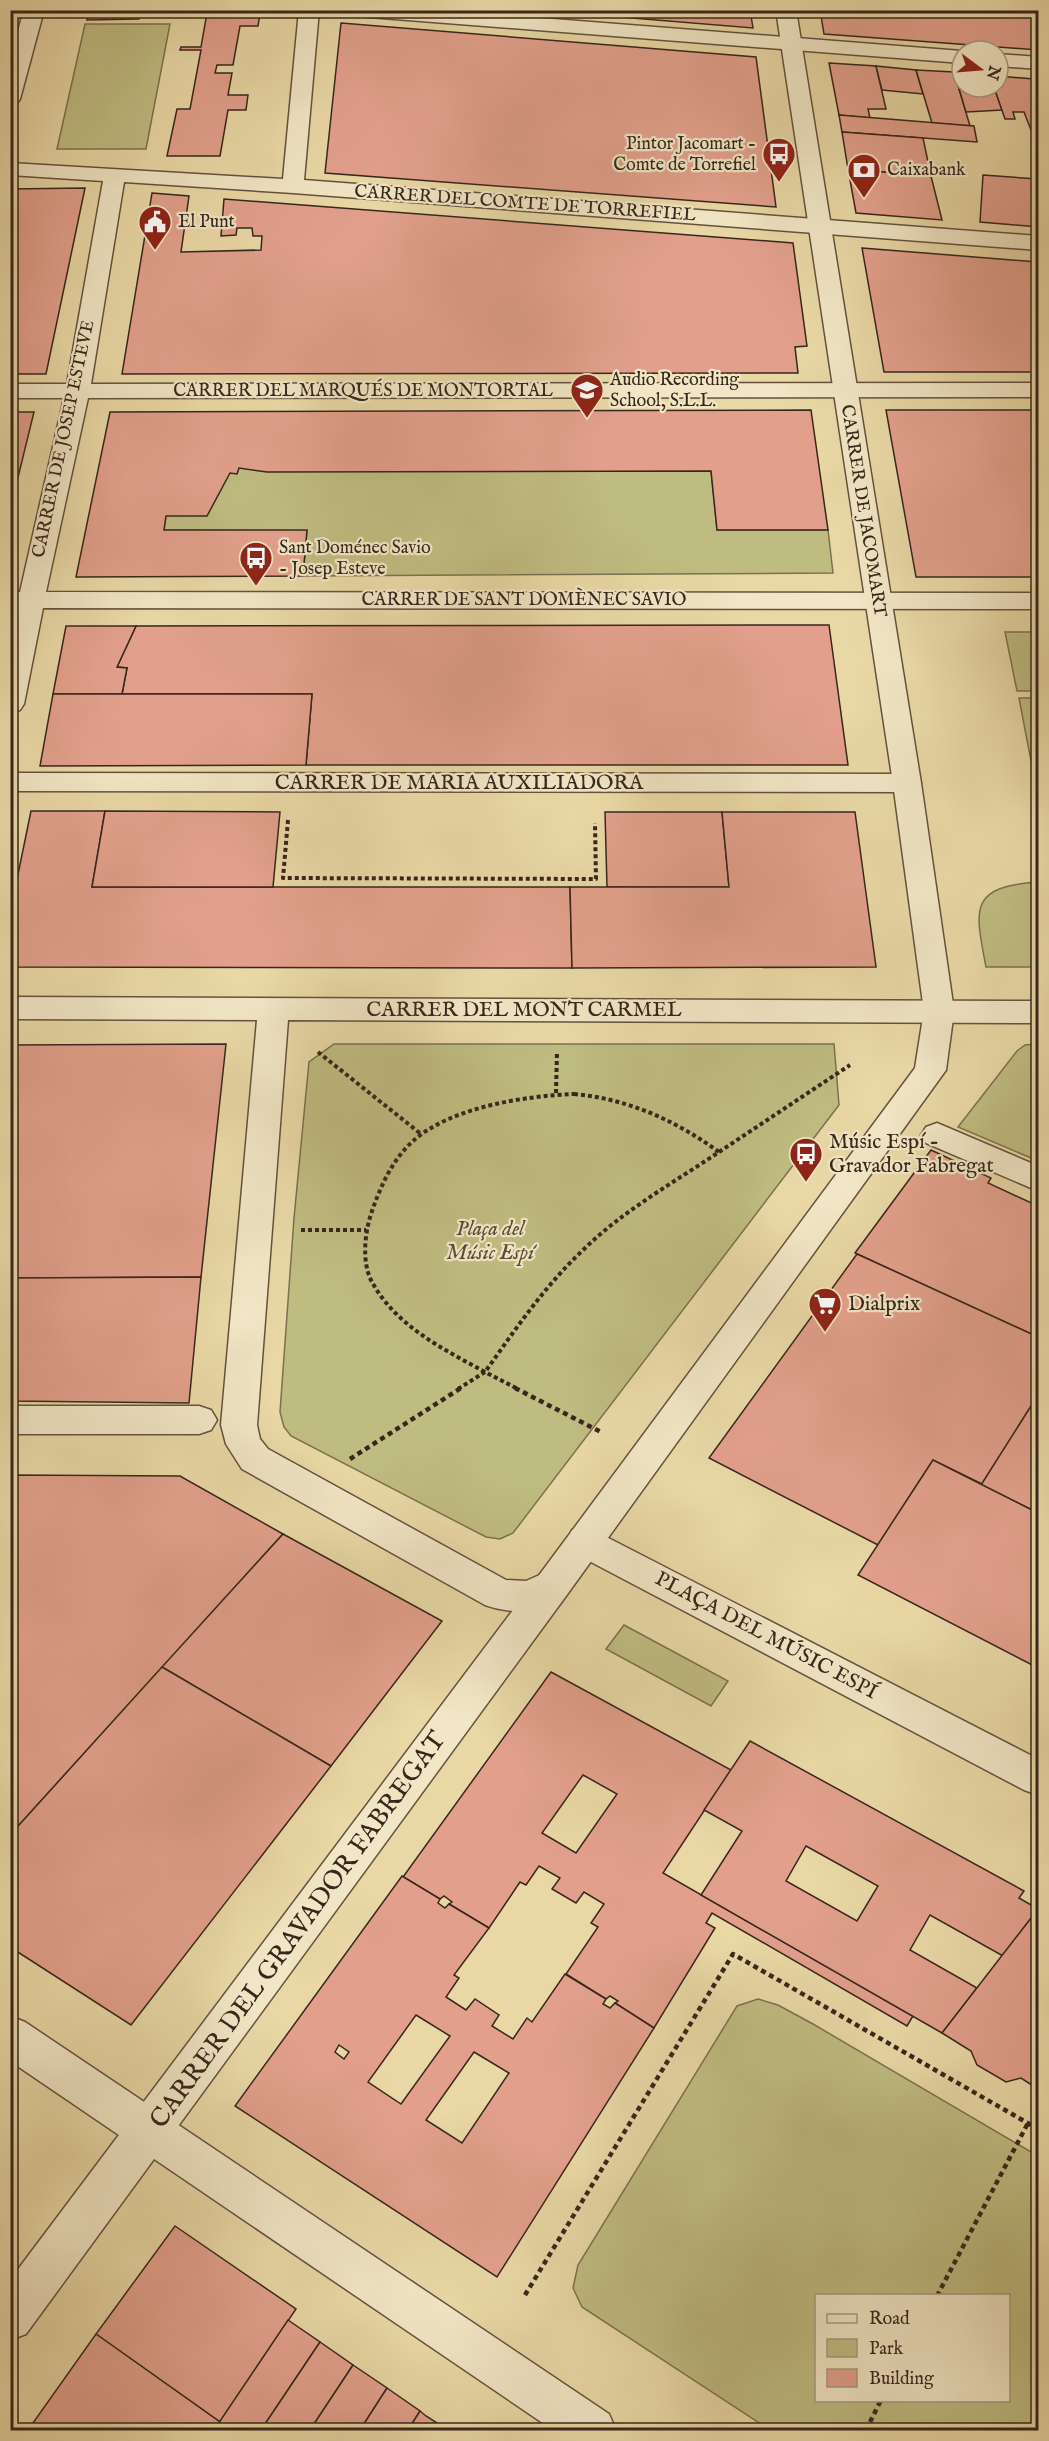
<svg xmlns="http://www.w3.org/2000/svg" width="1049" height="2441" viewBox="0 0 1049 2441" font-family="'IM FELL English',serif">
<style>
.green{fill:#bfbc81;stroke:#7b714e;stroke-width:1.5;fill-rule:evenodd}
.building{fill:#e2a08c;stroke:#37261c;stroke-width:1.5;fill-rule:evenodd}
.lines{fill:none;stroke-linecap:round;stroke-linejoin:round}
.pedestrian-casing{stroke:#64523e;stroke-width:3}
.minor-casing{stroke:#64523e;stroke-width:3}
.tertiary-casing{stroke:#64523e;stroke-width:3}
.path-far1{stroke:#37261c;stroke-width:4;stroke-dasharray:4 3;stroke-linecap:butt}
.path{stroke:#37261c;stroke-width:4.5;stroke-dasharray:5 4;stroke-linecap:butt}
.pedestrian{fill:#f1e6c5;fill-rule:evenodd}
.minor{fill:#f1e6c5;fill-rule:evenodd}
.tertiary{fill:#f1e6c5;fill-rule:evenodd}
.labels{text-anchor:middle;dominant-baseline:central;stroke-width:4.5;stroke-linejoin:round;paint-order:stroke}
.far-poi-label{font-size:18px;fill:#37261c;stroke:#f1e6c5;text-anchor:start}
.far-street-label{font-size:18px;fill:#37261c;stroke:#f1e6c5}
.street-label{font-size:21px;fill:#37261c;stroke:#f1e6c5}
.poi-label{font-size:21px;fill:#37261c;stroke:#f1e6c5;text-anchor:start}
.park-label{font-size:21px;font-style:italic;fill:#594c35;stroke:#f1e6c5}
.near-street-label{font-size:26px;fill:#37261c;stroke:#f1e6c5}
</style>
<rect width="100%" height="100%" fill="#e9d8a6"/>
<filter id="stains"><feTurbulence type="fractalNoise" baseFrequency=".00333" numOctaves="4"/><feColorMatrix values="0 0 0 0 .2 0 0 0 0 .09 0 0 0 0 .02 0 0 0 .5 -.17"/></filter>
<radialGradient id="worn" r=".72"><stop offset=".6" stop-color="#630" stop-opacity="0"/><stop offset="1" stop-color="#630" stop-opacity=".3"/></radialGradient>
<g class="green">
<polygon points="85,24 170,24 146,149 57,149"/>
<polygon points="239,468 711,471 717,530 828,530 833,573 303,576 307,531 164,530 166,516 230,473 237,473"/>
<polygon points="1005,632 1038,632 1038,691 1017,691"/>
<polygon points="1019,698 1038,698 1038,761 1031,761"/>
<path d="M 1038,882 L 1038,967 L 986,967 C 975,909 968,887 1038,882 Z"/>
<polygon points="334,1044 834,1044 839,1105 513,1533 500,1539 486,1537 291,1436 284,1427 280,1412 294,1218 309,1062"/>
<polygon points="1038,1044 1038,1161 958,1127 1017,1051 1025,1045"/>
<polygon points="624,1625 728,1681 711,1706 606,1649"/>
<path d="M 758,1999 L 778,2005 L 813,2024 L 1038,2156 L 1038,2430 L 770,2430 L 582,2307 L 573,2288 L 578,2265 L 737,2006 ZM 816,2296 L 1008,2296 L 1008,2400 L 816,2400 Z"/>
</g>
<g class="building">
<polygon points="90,10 140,10 139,19 87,20"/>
<polygon points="195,10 260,13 258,26 240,26 233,65 217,65 215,73 232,73 228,95 248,95 246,110 228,110 220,156 167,156 177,109 190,109 201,50 180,50 181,47 201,47 207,13 194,13"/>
<polygon points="534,10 750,10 753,28"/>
<polygon points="820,10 1038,10 1038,50 824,34"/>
<polygon points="341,23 756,57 776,207 325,173"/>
<polygon points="829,63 876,66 886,109 868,109 870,118 839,115"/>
<polygon points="876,66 916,70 923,94 882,90"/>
<polygon points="916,70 954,72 970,126 932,123"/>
<polygon points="954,72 962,73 962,87 994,87 1002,110 966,112"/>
<polygon points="998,76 1034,79 1038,93 1038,129 1031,130 1024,112 1013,112 1015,119 1005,119 994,87 998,87"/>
<polygon points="839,115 974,126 977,142 842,132"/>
<polygon points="842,132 923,138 931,176 848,169"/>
<polygon points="848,169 931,176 942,220 856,213"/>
<polygon points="983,175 1038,179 1038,227 980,222"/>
<polygon points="85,188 46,374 10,374 10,189"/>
<polygon points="152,193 189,196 181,252 261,250 262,236 253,236 252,228 237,228 236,235 221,236 224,199 793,243 807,346 795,347 798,373 122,374"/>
<polygon points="862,248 1038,262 1038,372 884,372"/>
<polygon points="811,410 828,530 717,530 711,471 267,472 239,468 237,474 230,473 207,516 166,516 164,530 307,530 303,576 76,577 110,412"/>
<polygon points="886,410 1038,410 1038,577 916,577"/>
<polygon points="10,412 34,412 10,510"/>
<polygon points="829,625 848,765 306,765 312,694 122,694 127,668 117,667 136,626"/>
<polygon points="66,626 136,626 117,667 127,668 122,694 53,694"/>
<polygon points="53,694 312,694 306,765 40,766"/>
<polygon points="31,811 105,811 92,887 570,887 572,968 10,967 10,913"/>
<polygon points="105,811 280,812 273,887 92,887"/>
<polygon points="605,812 722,812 729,887 607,887"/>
<polygon points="722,812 855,812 876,967 572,968 570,887 729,887"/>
<polygon points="226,1044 201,1277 10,1278 10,1045"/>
<polygon points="931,1150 991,1178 988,1183 1038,1206 1038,1337 855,1253"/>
<polygon points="857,1254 1038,1337 1038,1395 982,1484 933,1460 878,1545 709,1458"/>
<polygon points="201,1277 189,1403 10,1401 10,1278"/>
<polygon points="1038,1395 1038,1513 981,1485"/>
<polygon points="933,1460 1038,1513 1038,1668 858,1575"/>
<polygon points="10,1475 180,1476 283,1534 10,1835"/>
<polygon points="283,1534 442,1621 331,1766 162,1667"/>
<polygon points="162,1667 331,1766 131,2025 10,1947 10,1835"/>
<path d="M 551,1672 L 731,1770 L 663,1873 L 913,2016 L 907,2026 L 712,1913 L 706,1923 L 715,1928 L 654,2028 L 615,2003 L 618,2001 L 610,1996 L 606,1999 L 566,1974 L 598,1927 L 591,1923 L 604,1904 L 584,1892 L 576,1903 L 552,1889 L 560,1878 L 539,1866 L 526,1885 L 520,1882 L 489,1928 L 449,1904 L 452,1902 L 444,1896 L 440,1899 L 403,1877 ZM 583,1775 L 617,1794 L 576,1853 L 542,1833 Z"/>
<path d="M 750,1741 L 1024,1891 L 1019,1898 L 1038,1909 L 1003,1956 L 930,1915 L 910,1950 L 977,1988 L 942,2033 L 701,1895 L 742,1831 L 704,1810 ZM 806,1846 L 878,1886 L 857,1921 L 786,1881 Z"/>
<path d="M 402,1876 L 440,1899 L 438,1903 L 445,1908 L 449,1904 L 489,1928 L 454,1975 L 459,1978 L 446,1997 L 466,2010 L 475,1999 L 499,2015 L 492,2026 L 513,2039 L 527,2018 L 532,2022 L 565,1974 L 606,1999 L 603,2004 L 610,2008 L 615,2003 L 654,2028 L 497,2277 L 235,2106 ZM 416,2015 L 450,2036 L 401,2104 L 368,2082 ZM 339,2045 L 349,2052 L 344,2059 L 335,2052 ZM 474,2052 L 509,2073 L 462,2143 L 426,2120 Z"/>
<polygon points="1038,1909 1038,2089 1021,2078 1006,2082 977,2065 971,2051 942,2033"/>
<polygon points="175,2226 296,2309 220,2422 96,2334"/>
<polygon points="288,2320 320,2342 261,2430 214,2430"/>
<polygon points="96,2334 220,2422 214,2430 28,2430"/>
<polygon points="320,2342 353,2365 310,2430 261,2430"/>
<polygon points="353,2365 387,2388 360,2430 310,2430"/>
<polygon points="387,2388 420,2411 408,2430 360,2430"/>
<polygon points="420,2411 426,2416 448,2430 408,2430"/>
</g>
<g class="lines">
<g class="pedestrian-casing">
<g id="pedestrian">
<polygon points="937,1123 1038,1166 1038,1191 926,1143 921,1135 926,1127"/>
<polygon points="10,1406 199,1406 211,1410 217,1420 211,1430 199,1434 10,1434"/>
</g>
</g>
<g class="minor-casing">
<g id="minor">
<polygon points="24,10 44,10 20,99 17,103 10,105 10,59"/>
<polygon points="299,10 319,10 304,180 1038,236 1038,250 293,193 124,182 91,384 1038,383 1038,397 88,398 46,592 1038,593 1038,609 43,608 24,704 20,710 10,712 10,636 16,608 10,608 10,592 20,592 64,398 10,398 10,384 67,384 103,181 10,175 10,163 283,179"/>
<polygon points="346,10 439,10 962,51 962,63 356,16"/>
<polygon points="998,54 1038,57 1038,69 998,66"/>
<polygon points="10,773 907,774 917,777 921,783 917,789 907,792 10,791"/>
<path d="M 10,997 L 1038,1001 L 1038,1023 L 288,1020 L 257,1425 L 260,1439 L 268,1449 L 506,1580 L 526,1581 L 553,1569 L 566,1574 L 571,1585 C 556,1616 513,1615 485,1605 L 242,1469 L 226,1444 L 221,1425 L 257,1020 L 10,1019 Z"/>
<polygon points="585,1526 1038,1759 1038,1795 1024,1790 572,1552 567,1541 572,1530"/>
<polygon points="10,2016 25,2022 609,2414 616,2430 553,2430 10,2061"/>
</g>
</g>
<g class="tertiary-casing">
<polygon id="tertiary" points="776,10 796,10 921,783 954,1011 946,1070 566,1596 26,2334 10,2340 10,2280 540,1574 915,1068 924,1011 893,783"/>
</g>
<g class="path-far1">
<polyline points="288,820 283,878 596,879 595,823"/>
<polyline points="318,1052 421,1134"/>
<polyline points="556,1093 557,1052"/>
<path d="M 574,1094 C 628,1099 675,1120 719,1152 C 673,1183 621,1212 582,1251 C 544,1287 515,1330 485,1372 C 443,1349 396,1326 372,1282 C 361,1262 365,1231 372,1211 C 381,1185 393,1159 413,1141 C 451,1107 525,1096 574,1094 Z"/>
<polyline points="719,1152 850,1065"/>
<polyline points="301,1230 366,1230"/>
<polyline points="458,1389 485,1372 518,1389"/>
</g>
<g class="path">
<polyline points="515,1388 603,1433"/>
<polyline points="350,1459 461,1388"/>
<polyline points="525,2295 733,1954 1038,2129"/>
<polyline points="937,2296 1028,2123"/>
<polyline points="866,2430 881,2400"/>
</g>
<use href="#pedestrian" class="pedestrian"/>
<use href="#minor" class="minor"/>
<use href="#tertiary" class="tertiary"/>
</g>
<defs>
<g id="bus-pin" transform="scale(1.725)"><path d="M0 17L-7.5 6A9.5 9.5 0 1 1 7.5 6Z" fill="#8f2418" stroke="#f1e6c5"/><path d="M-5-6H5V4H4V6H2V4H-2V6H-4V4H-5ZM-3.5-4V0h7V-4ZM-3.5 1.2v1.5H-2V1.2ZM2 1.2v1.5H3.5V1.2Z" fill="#fff"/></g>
<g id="bank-pin" transform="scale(1.725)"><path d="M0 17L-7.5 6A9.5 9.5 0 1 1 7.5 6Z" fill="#8f2418" stroke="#f1e6c5"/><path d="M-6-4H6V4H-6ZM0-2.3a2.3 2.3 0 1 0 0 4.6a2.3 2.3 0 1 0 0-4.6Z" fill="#fff"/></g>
<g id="civic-pin" transform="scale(1.725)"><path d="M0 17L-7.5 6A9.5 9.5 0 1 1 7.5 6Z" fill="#8f2418" stroke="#f1e6c5"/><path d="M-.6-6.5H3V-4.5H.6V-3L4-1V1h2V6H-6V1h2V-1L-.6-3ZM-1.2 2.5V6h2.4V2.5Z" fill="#fff"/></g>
<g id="university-pin" transform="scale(1.725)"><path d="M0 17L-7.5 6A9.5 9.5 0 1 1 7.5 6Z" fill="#8f2418" stroke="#f1e6c5"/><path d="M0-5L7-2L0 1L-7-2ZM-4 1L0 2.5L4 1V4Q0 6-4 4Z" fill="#fff"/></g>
<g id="supermarket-pin" transform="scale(1.725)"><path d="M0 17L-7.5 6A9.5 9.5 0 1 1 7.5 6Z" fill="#8f2418" stroke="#f1e6c5"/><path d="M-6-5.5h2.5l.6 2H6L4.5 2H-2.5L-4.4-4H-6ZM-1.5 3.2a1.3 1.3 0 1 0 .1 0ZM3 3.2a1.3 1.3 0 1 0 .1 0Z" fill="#fff"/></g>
</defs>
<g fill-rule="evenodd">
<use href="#bus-pin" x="779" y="154"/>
<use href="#bank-pin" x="864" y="170"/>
<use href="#civic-pin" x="155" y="222"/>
<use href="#university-pin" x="587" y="390"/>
<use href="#bus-pin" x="256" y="558"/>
<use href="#bus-pin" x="806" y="1154"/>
<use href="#supermarket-pin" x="825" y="1304"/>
</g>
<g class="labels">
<g class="far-poi-label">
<text x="756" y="144" text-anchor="end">Pintor Jacomart -<tspan x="756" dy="21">Comte de Torrefiel</tspan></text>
<text x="887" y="170">Caixabank</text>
<text x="178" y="222">El Punt</text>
<text x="610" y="380">Audio Recording<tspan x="610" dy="21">School, S.L.L.</tspan></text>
<text x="279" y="548">Sant Doménec Savio<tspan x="279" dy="21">- Josep Esteve</tspan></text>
</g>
<g class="far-street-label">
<text transform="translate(525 204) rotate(4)">CARRER DEL COMTE DE TORREFIEL</text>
<text x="363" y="391">CARRER DEL MARQUÉS DE MONTORTAL</text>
<text transform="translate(64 439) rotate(-78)">CARRER DE JOSEP ESTEVE</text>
<text transform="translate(863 511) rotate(81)">CARRER DE JACOMART</text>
<text x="524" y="600">CARRER DE SANT DOMÈNEC SAVIO</text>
</g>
<g class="street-label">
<text x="459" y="783">CARRER DE MARIA AUXILIADORA</text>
<text x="524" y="1010">CARRER DEL MONT CARMEL</text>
<text transform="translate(766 1636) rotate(28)">PLAÇA DEL MÚSIC ESPÍ</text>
</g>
<g class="poi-label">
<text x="829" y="1142">Músic Espí -<tspan x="829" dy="24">Gravador Fabregat</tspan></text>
<text x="848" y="1304">Dialprix</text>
</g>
<g class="park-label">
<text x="490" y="1229">Plaça del<tspan x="490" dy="24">Músic Espí</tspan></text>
</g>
<g class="near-street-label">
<text transform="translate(298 1930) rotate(-54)">CARRER DEL GRAVADOR FABREGAT</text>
</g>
</g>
<rect width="1049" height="2441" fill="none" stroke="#e9d8a6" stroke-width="36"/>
<rect x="12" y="12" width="1025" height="2417" fill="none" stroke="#37261c" stroke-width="3"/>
<rect x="18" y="18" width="1013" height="2405" fill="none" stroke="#37261c" stroke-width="1.5"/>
<rect x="815" y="2294" width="195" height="108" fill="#f1e6c5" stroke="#a79981" stroke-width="1.5"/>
<rect x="827" y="2314" width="30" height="9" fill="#f1e6c5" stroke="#a79981" stroke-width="1.5"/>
<text x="869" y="2324" font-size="18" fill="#37261c">Road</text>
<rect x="827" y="2339" width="30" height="18" fill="#bfbc81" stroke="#a79981" stroke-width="1.5"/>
<text x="869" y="2354" font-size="18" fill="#37261c">Park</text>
<rect x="827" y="2369" width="30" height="18" fill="#e2a08c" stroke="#a79981" stroke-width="1.5"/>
<text x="869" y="2384" font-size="18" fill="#37261c">Building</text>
<g transform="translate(980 69) rotate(106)"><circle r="28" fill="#f1e6c5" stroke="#a79981" stroke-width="1.5"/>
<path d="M0-4.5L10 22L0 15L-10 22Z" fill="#8f2418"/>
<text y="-9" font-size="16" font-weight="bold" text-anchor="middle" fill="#37261c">N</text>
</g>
<rect width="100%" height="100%" filter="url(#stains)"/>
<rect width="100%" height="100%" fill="url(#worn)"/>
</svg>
